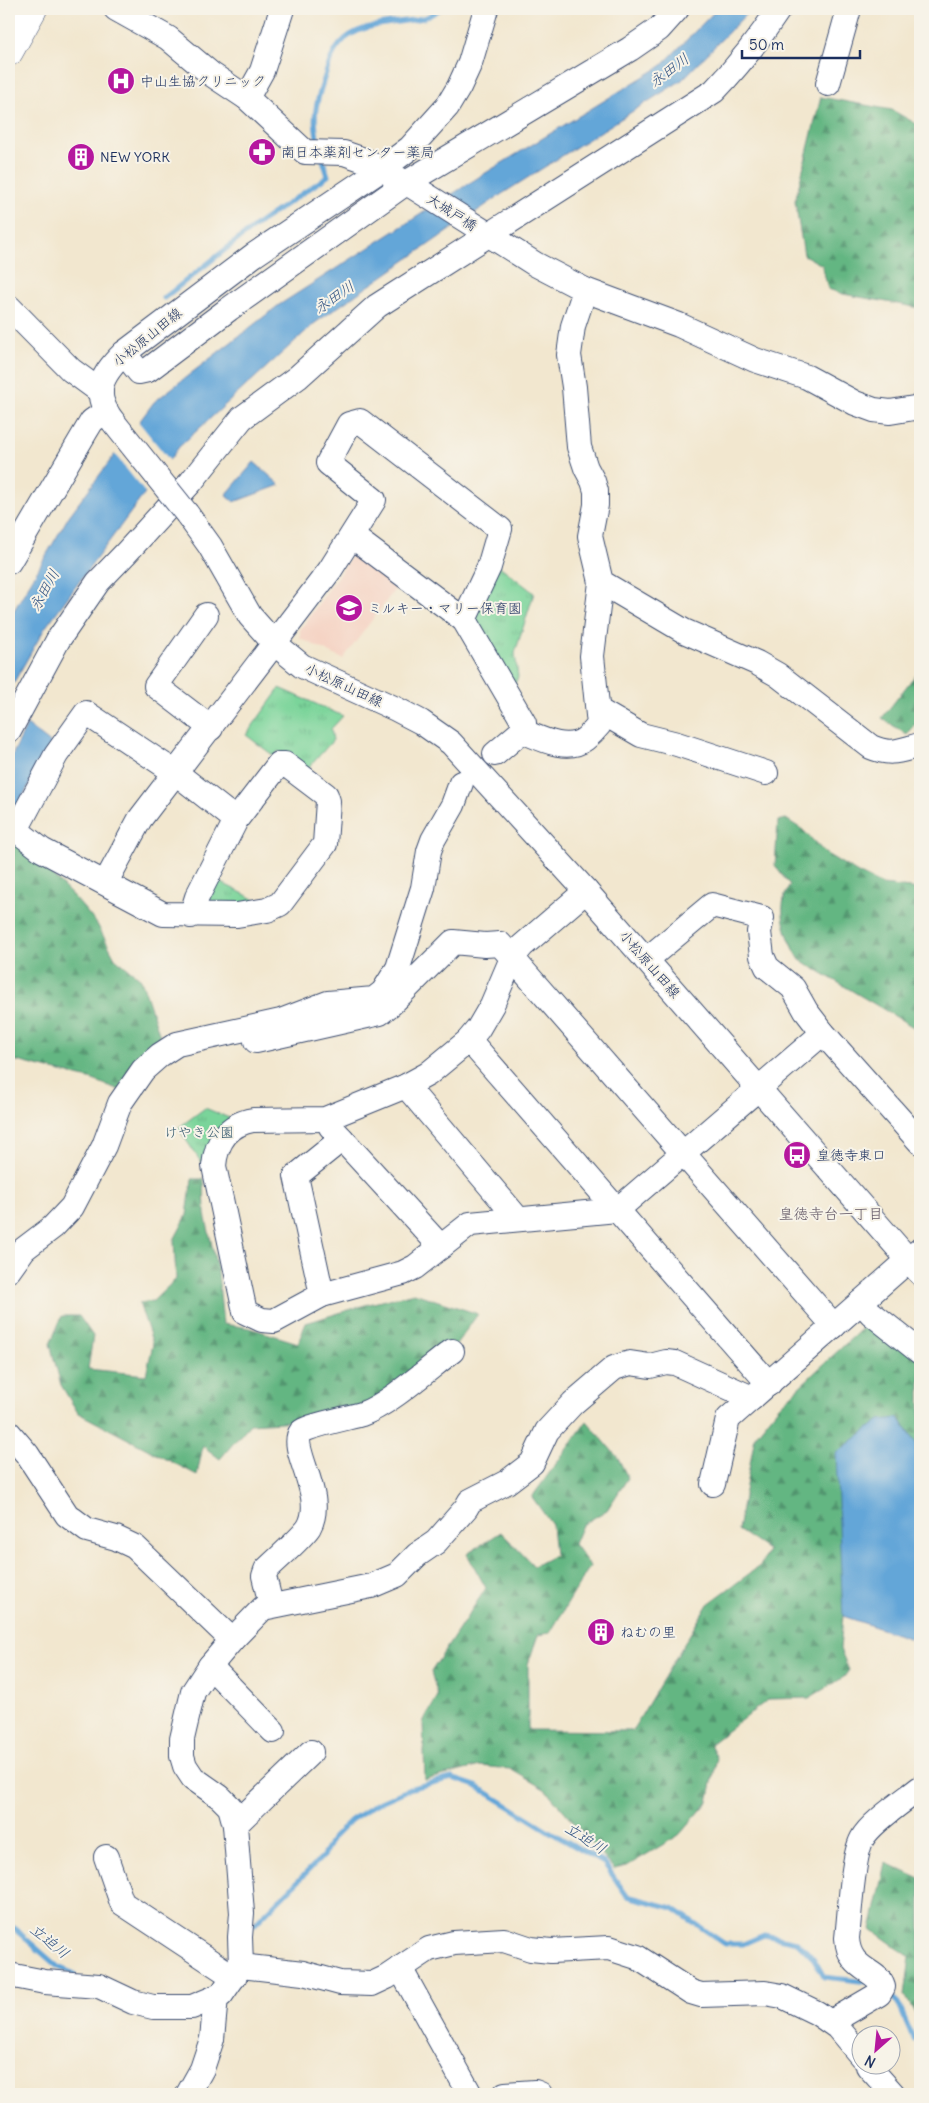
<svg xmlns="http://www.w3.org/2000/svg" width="929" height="2103" viewBox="0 0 929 2103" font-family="Delius,'Klee One',sans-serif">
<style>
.built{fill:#f5d2c2}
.forest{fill:url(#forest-firs);stroke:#3f7270}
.park{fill:url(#park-tufts);stroke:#4a827c}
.water{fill:#63a6d8;stroke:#3f6a9b}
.pier{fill:#f2e7cf}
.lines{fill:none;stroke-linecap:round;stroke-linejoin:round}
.stream{stroke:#63a6d8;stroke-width:5}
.minor-casing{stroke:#3b4b6f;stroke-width:26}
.major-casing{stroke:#3b4b6f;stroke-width:29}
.minor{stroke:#fff;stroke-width:24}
.major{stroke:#fff;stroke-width:28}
.minor-bridge-casing{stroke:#3b4b6f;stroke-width:26;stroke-linecap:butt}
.minor-bridge{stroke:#fff;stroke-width:24}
.labels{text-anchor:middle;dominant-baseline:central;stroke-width:4;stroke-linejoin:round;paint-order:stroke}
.poi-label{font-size:14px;fill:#1b2f5e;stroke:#f7f3e8;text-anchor:start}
.street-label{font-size:14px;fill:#1b2f5e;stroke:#f7f3e8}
.park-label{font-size:14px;fill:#33586d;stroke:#f7f3e8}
.water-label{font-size:15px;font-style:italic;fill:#315383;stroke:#f7f3e8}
.neighbourhood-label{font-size:15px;fill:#635866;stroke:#f7f3e8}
</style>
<defs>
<pattern id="forest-firs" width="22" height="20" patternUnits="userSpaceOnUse" patternTransform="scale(1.25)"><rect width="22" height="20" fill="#63b682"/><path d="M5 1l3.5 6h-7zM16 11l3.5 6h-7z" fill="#51946e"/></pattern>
<pattern id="park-tufts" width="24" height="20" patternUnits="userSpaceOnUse" patternTransform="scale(1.25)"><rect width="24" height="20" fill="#7ad49a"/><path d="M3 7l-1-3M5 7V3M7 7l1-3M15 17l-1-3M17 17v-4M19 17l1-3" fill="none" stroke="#69b687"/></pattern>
</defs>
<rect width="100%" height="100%" fill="#f7f3e8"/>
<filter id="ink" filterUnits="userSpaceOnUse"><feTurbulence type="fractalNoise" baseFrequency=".02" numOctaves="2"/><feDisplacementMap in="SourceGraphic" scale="10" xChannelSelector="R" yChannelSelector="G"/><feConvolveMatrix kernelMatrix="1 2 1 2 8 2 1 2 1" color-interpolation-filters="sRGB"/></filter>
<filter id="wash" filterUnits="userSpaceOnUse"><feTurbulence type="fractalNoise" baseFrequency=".0096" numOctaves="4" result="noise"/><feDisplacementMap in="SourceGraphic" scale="20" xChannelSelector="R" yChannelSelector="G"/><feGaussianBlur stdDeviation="1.12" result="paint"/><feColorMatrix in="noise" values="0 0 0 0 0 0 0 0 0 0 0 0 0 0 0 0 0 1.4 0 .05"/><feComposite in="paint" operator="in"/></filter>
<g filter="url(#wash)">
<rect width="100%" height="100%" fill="#f2e7cf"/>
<polygon class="built" points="360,555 398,585 343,659 300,638 300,630 352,556"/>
<g class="forest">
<polygon points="821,97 892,110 920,126 920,308 843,294 828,289 822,265 804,255 795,201"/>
<polygon points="920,669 920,718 907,735 882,718"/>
<path d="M 786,819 L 803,830 L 825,853 L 858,873 L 882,885 L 920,889 L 920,1031 L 800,960 C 790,944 779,919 784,899 C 785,894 788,889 790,885 L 775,866 L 778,821 Z"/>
<polygon points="9,838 42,865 75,898 97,924 115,958 141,979 163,1045 120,1090 93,1080 9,1059"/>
<polygon points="192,1179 204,1179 205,1214 218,1273 223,1324 250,1328 298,1343 306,1323 365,1305 414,1293 478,1314 448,1355 357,1417 250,1424 220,1459 203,1446 197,1475 78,1413 61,1385 50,1344 62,1316 79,1316 93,1336 88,1369 146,1375 153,1344 139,1303 153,1301 176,1279 174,1240 187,1215"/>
<polygon points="870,1321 920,1359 920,1449 899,1418 843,1616 840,1649 849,1670 844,1677 809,1698 769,1699 710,1744 717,1758 708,1802 679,1835 627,1866 614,1869 546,1790 510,1769 480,1766 425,1780 423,1722 438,1696 431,1672 486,1588 467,1554 501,1532 534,1566 555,1555 552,1525 532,1497 587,1421 618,1458 628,1478 607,1510 582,1525 574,1544 590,1566 550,1633 538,1635 528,1664 528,1730 632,1731 708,1604 761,1565 768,1550 738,1530 755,1436 779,1406"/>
<polygon points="886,1863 920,1879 920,2023 905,1995 910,1957 871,1929"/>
</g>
<g class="park">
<polygon points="497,564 534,593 515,653 518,677 513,688 477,623 475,614"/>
<polygon points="280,688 343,716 331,729 333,740 305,772 278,751 274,756 246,735"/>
<polygon points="216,880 262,903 207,908 204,902"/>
<polygon points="205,1108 234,1120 210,1143 204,1152 205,1168 178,1128"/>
</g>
<g class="water">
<polygon points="717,9 751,9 682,80 502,194 315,323 179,447 45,628 9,691 9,619 69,516 154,402 279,305 479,177 661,66"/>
<polygon points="254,462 280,485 234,502 226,495"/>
<polygon points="27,725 52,744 9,821 9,762"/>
<polygon points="899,1418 920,1449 920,1642 843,1616 836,1453 880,1420"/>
</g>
<polygon class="pier" points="137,420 171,462 147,495 113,452"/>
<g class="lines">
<g class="stream">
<path d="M 319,147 C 312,118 315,106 324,79 C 328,67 331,54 340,44 C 358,22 397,24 423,18 C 429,17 435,12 440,9"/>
<polyline points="164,298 259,223 328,176 323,160"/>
<polyline points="9,1924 58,1967 75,1974"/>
<polyline points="255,1924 323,1856 333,1838 351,1820 376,1804 412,1788 452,1778 476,1786 552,1833 604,1863 627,1896 673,1908 725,1944 743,1944 764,1935 797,1942 814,1959 824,1977 868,1982"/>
<polyline points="887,1992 898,2003 914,2040 920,2042"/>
</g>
</g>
</g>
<g filter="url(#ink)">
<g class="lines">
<g class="minor-casing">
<g id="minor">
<polyline points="116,9 168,38 211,74 247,98 305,152 344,153 367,161 415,188 535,264 585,290 679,325 755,360 807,377 855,403 874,410 890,412 920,407"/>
<polyline points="828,84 849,9"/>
<polyline points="247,98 262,71 282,9"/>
<path d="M 585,290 L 573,326 L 569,355 L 574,387 L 579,447 L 586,468 L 593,481 L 596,491 L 596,505 L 590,536 L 601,582 L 684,631 L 757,663 L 778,675 L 871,747 C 892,756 900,750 920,745"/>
<polyline points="9,307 71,370 101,392"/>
<polyline points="124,353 139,372 148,370 229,309 406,183 630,49 659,29 677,9"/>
<path d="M 115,424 C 91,395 99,377 124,353 L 254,255 L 382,169 L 410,148 L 447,107 L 459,87 L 470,63 L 486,9"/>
<polyline points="187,514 210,546 250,616 274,643 302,666 396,709 421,722 451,743 586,891 920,1273"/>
<polyline points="352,536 464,620 524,723 522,731 495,754"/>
<polyline points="9,562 86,431 92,421 105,412"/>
<polyline points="206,615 156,686 211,728"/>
<polyline points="598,710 641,735 677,744 766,773"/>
<path d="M 9,731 L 58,640 L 98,582 L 126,553 L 191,482 L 242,418 L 298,377 L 377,306 L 714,91 C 738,66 760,38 779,9"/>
<path d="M 522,731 C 539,738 567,753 585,739 C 590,735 595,730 599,725 L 592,656 L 601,582"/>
<polyline points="106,882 140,819 330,570 374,500 328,463 349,424 360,421 500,529 489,567 464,620"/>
<path d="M 586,891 L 522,946 L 512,958 L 492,1005 L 478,1029 L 468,1041 L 428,1074 L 406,1086 L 325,1119 L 253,1120 C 228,1124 216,1142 214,1166 L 245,1312 L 262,1320 L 274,1321 L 322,1295 L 403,1273 L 415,1267 L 470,1224 L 617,1210 L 823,1033"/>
<polyline points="191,916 197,897 236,820 279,764 285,764 326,795 328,801 325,844 280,904 267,910 237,915 163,914 42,850 16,830 56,755 86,713 176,773 236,820"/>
<polyline points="646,960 712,905 762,918 759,932 762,956 767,967 793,988 806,1011 823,1033 920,1142"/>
<polyline points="469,1040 769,1384"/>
<polyline points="256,1041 380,1013 391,1004 453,942 485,945 500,944 834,1326"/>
<polyline points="406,1086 518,1219"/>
<polyline points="331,1127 441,1247"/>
<polyline points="9,1270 24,1249 53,1227 72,1207 104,1146 120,1103 143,1070 160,1055 177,1044 281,1021 328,1003 374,999 383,992 398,968 423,888 429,851 433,840 453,805 461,783"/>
<polyline points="322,1295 296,1176 342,1139"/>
<polyline points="861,1302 871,1313 920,1352"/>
<polyline points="9,1433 27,1454 67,1515 87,1530 116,1538 135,1547 232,1640"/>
<polyline points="713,1484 728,1419 920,1250"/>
<path d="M 271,1605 L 264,1576 L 266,1570 C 277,1559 302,1538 309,1527 C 327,1495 288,1449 301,1432 C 304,1427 352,1417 362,1414 C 388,1405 428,1369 452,1351"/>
<polyline points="210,1666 273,1731"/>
<polyline points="235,1825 311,1752"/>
<polyline points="106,1857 122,1903 234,1977"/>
<polyline points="241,1966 303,1973 340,1983 372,1984 387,1977 429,1949 454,1943 504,1940 531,1949 551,1951 609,1948 637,1957 691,1992 701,1995 765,1993 782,1996 817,2013 837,2027 862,2057"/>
<polyline points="400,1968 470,2094"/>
<polyline points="9,1975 45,1982 99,1986 133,2002 153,2007 192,2007 221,1995 241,1966 240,1937 242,1913 235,1825 230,1807 220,1797 193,1778 185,1766 182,1756 182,1739 193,1692 210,1666 232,1640 263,1608 371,1586 397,1575 417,1555 436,1542 466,1508 470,1501 507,1482 532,1463 547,1431 573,1403 614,1368 630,1363 650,1366 666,1362 675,1363 752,1398"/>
<path d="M 831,2022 L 879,1994 L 883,1987 C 877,1968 849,1972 847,1938 C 850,1914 852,1858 862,1839 C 870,1823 905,1800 920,1788"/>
<polyline points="868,2066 893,2094"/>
<polyline points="188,2094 202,2069 212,2039 216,1997"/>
<polyline points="505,2094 535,2092 540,2094"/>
</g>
</g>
<g class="major-casing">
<polyline id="major" points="9,52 33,9"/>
</g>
<use href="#minor" class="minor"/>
<use href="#major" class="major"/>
<g class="minor-bridge-casing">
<polyline id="minor-bridge" points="115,424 187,514"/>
</g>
<use href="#minor-bridge" class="minor-bridge"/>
</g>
</g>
<defs>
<g id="hospital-disc" transform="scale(1.4375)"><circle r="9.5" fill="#b5179e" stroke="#f7f3e8"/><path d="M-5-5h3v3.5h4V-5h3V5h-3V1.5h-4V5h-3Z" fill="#fff"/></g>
<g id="pharmacy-disc" transform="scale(1.4375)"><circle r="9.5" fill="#b5179e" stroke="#f7f3e8"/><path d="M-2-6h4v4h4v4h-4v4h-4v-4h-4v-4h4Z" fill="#fff"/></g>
<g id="building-disc" transform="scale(1.4375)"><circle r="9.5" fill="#b5179e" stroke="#f7f3e8"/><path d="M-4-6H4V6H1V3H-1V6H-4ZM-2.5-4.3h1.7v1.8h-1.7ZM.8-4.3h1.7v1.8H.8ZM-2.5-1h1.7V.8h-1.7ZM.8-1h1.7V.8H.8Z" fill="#fff"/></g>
<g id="school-disc" transform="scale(1.4375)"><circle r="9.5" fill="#b5179e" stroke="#f7f3e8"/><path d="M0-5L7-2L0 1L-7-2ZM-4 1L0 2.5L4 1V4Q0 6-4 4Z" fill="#fff"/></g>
<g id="bus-disc" transform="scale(1.4375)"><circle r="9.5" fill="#b5179e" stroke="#f7f3e8"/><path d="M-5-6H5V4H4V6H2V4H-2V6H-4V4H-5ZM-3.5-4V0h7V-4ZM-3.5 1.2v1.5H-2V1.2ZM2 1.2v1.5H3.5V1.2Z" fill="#fff"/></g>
</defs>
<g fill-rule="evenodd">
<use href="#hospital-disc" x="121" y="81"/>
<use href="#pharmacy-disc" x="262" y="152"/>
<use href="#building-disc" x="81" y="157"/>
<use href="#school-disc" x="349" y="608"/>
<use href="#bus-disc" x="797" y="1155"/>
<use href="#building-disc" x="601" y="1632"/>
</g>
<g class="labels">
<g class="poi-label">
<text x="140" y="81">中山生協クリニック</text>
<text x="281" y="152">南日本薬剤センター薬局</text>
<text x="100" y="157">NEW YORK</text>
<text x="368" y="608">ミルキー・マリー保育園</text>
<text x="816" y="1155">皇徳寺東口</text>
<text x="620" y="1632">ねむの里</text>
</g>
<g class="street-label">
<text transform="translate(452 212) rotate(33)">大城戸橋</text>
<text transform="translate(147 337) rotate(-39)">小松原山田線</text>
<text transform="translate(344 685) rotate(25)">小松原山田線</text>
<text transform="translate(650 964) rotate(49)">小松原山田線</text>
</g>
<g class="park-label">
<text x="199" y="1132">けやき公園</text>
</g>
<g class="water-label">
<text transform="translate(669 70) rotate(-37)">永田川</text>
<text transform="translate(334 297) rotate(-34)">永田川</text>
<text transform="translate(44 590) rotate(-61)">永田川</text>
<text transform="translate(586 1838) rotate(32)">立迫川</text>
<text transform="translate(50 1941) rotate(39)">立迫川</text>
</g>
<g class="neighbourhood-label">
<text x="831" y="1213">皇徳寺台一丁目</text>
</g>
</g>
<rect width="929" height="2103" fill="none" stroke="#f7f3e8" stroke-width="30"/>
<g transform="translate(876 2050) rotate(207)"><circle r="24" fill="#f7f3e8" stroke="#9fa5b1"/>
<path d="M0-4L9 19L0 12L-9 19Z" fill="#b5179e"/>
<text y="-8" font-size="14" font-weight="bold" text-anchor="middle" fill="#1b2f5e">N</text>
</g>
<path d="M742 50v8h118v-8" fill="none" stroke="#1b2f5e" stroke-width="2.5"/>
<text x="749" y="50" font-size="15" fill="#1b2f5e" stroke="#f7f3e8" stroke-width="4" paint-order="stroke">50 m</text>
</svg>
